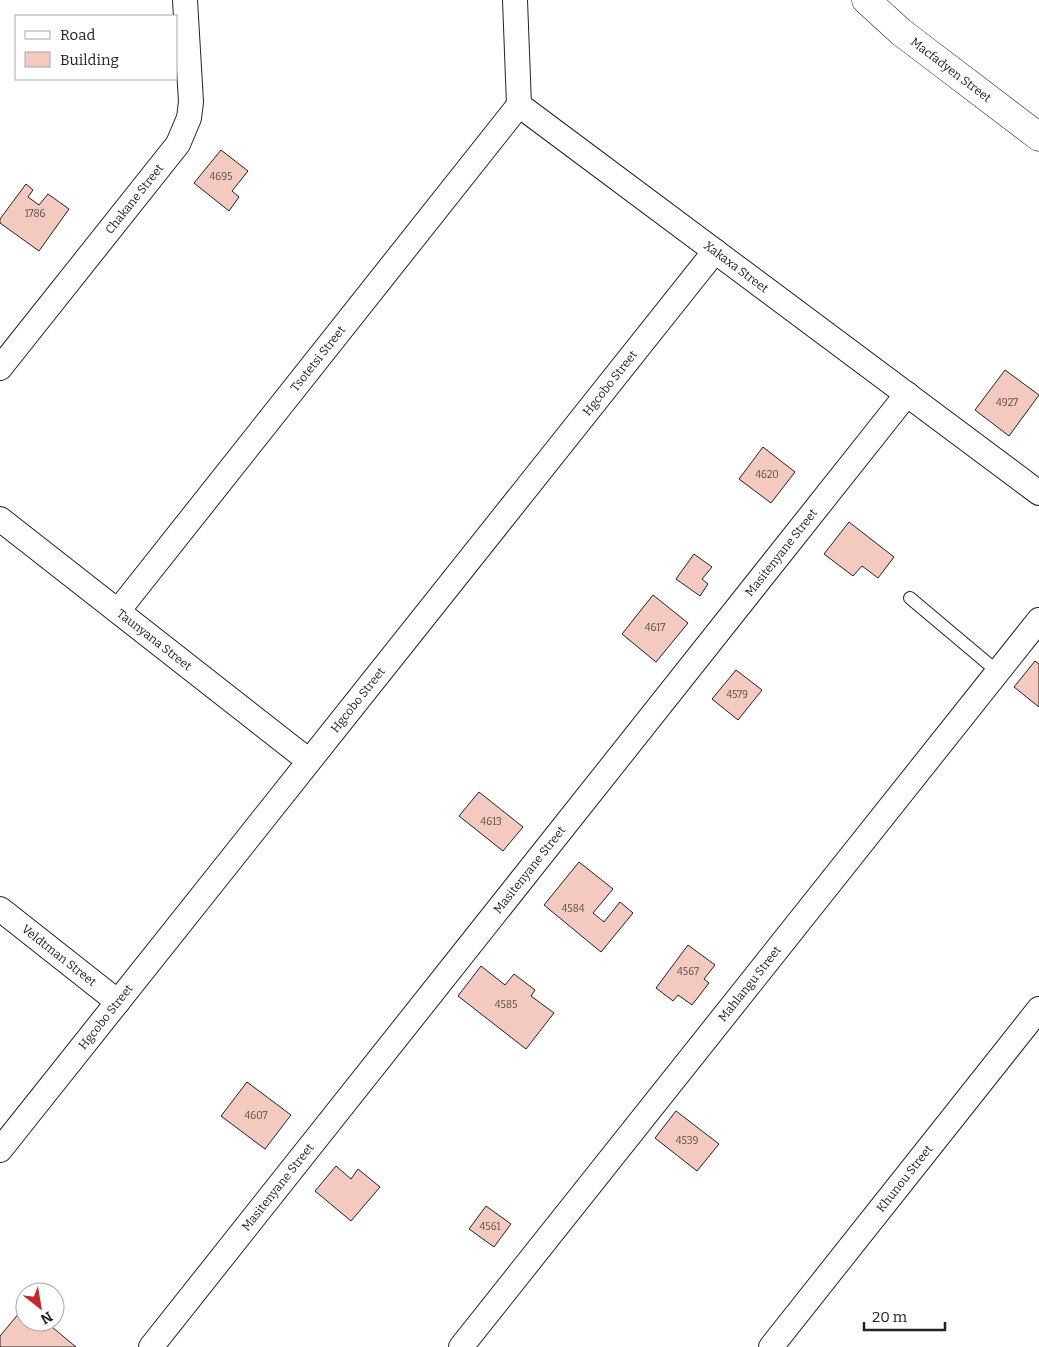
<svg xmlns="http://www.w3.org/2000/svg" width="1039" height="1347" viewBox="0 0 1039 1347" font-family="Bitter,serif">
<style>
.building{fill:#f3c9c0;stroke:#222}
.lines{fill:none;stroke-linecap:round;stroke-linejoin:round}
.service-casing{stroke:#222;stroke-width:14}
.minor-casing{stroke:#222;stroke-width:26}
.tertiary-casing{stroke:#222;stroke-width:29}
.service{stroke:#fff;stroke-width:12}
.minor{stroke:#fff;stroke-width:24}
.tertiary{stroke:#fff;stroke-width:28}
.labels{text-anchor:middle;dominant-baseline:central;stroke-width:4;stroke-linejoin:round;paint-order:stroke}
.number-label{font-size:10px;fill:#564c4a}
.street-label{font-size:12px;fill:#222;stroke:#fff}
</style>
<rect width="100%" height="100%" fill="#fff"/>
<g class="building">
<polygon points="221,150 248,171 232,191 239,197 229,211 194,183"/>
<polygon points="26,184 33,190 28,197 39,205 48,194 69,209 39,251 0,223 0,219"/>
<polygon points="1005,370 1039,395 1009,436 975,410"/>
<polygon points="763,447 795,472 771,503 739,479"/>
<polygon points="849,522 894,557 878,578 862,566 853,576 824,554"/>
<polygon points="694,554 712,567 702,579 708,584 700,596 676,579"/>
<polygon points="653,595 688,623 656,662 622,634"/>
<polygon points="1035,661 1039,664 1039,707 1014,687"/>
<polygon points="736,670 762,690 738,720 712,699"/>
<polygon points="479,792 523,827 503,851 459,816"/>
<polygon points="579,862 613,889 593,913 604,922 620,902 633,913 601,952 544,905"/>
<polygon points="688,945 715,965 704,979 709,983 692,1005 678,995 673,1001 656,988"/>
<polygon points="481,966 505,985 514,974 535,990 531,996 554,1013 526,1049 458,996"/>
<polygon points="247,1082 291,1115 265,1149 221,1116"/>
<polygon points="676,1111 719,1144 697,1171 655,1138"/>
<polygon points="336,1166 351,1179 358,1169 380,1187 351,1221 315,1191"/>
<polygon points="486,1206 511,1224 494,1247 469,1229"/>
<polygon points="25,1306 25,1322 46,1322 76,1347 0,1347 0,1336"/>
</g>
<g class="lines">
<g class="service-casing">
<polyline id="service" points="910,598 998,672"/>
</g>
<g class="minor-casing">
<g id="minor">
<polyline points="515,0 519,105"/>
<path id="s1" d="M 519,105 L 1039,493"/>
<path id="s2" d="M 0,368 L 178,144 L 189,118 L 191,102 L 185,0"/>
<path id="s3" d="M 0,519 L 309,761"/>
<path id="s4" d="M 118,611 L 519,105"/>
<path id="s5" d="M 0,909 L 118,1002"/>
<path id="s6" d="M 0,1150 L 715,251"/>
<path id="s7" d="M 151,1347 L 907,394"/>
<path id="s8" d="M 461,1347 L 1039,620"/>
<path id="s9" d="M 771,1347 L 1039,1009"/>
</g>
</g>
<g class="tertiary-casing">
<g id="tertiary">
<path id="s10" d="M 866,0 L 901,32 L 1039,137"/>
</g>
</g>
<use href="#service" class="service"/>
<use href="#minor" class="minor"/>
<use href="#tertiary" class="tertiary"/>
</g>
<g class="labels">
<g class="number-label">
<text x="221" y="177">4695</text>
<text x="35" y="214">1786</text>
<text x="1007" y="403">4927</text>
<text x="767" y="475">4620</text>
<text x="655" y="628">4617</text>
<text x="737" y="695">4579</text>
<text x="491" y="822">4613</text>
<text x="573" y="909">4584</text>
<text x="688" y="972">4567</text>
<text x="506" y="1005">4585</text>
<text x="256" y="1116">4607</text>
<text x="687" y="1141">4539</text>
<text x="490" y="1227">4561</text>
</g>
<g class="street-label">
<text stroke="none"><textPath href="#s10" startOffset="110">Macfadyen Street</textPath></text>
<text stroke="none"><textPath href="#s2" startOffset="216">Chakane Street</textPath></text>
<text stroke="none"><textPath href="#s1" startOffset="271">Xakaxa Street</textPath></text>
<text stroke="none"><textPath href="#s4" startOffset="322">Tsotetsi Street</textPath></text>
<text stroke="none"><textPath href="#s6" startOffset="980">Hgcobo Street</textPath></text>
<text stroke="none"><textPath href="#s7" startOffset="1014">Masitenyane Street</textPath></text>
<text stroke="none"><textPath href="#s3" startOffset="196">Taunyana Street</textPath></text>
<text stroke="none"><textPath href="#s6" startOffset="575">Hgcobo Street</textPath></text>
<text stroke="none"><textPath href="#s7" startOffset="609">Masitenyane Street</textPath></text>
<text stroke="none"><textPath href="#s5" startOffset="75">Veldtman Street</textPath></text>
<text stroke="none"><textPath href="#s8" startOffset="464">Mahlangu Street</textPath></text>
<text stroke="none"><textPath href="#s6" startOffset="170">Hgcobo Street</textPath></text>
<text stroke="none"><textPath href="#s9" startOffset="215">Khunou Street</textPath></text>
<text stroke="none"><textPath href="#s7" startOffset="204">Masitenyane Street</textPath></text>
</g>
</g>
<rect x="15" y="15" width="162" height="65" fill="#ffffff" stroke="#a7a7a7"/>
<rect x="25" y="31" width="25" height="8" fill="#ffffff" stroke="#a7a7a7"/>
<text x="60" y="40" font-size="15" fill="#222222">Road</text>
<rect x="25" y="52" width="25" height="15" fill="#f3c9c0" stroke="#a7a7a7"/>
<text x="60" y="65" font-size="15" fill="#222222">Building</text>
<g transform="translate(40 1307) rotate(149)"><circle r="24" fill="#ffffff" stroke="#a7a7a7"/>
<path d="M0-4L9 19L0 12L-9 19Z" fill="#c62828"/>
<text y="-8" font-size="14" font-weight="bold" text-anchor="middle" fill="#222222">N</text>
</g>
<path d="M864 1322v8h81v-8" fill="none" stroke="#222222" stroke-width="2.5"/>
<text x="872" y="1322" font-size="15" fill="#222222" stroke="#ffffff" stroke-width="4" paint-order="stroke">20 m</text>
</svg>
